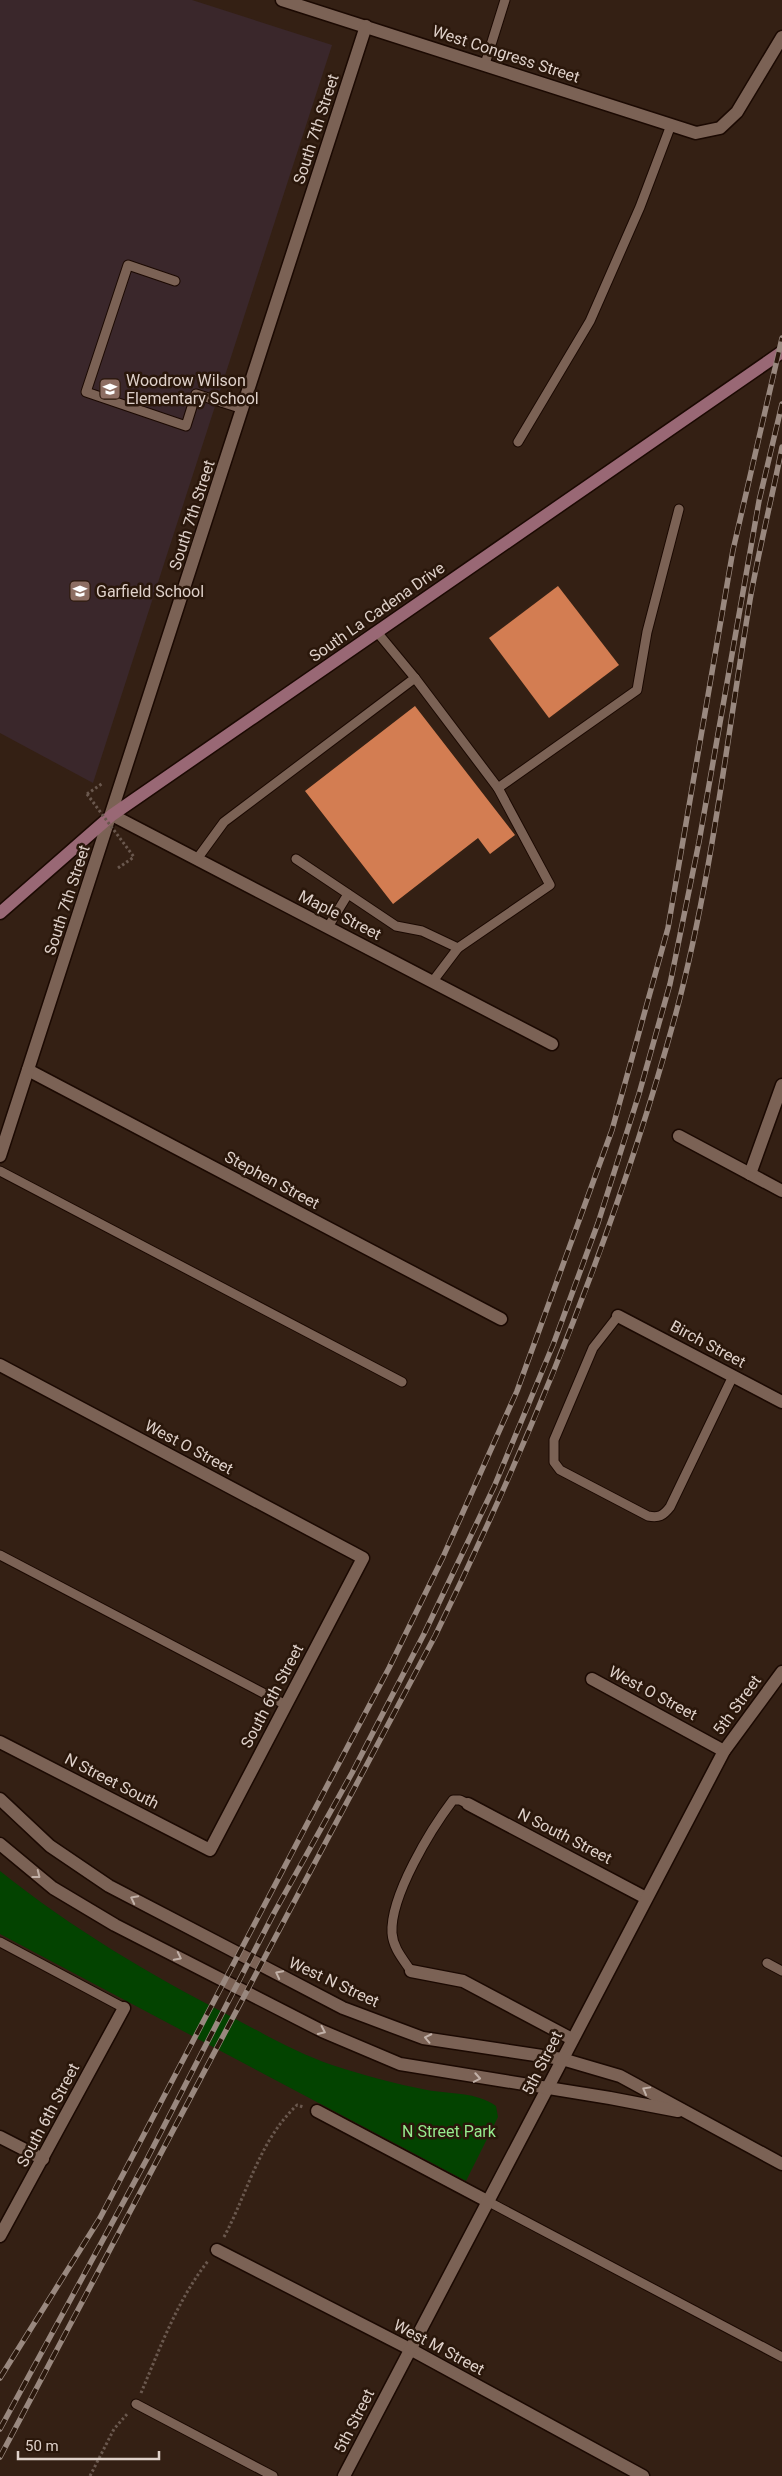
<svg xmlns="http://www.w3.org/2000/svg" width="782" height="2476" viewBox="0 0 782 2476" font-family="Roboto,sans-serif">
<style>
.education{fill:#3a272b}
.green{fill:#034300}
.building{fill:#d37d52}
.lines{fill:none;stroke-linecap:round;stroke-linejoin:round}
.service-casing{stroke:#1b0902;stroke-width:11}
.minor-casing{stroke:#1b0902;stroke-width:15}
.tertiary-casing{stroke:#1b0902;stroke-width:15}
.secondary-casing{stroke:#1b0902;stroke-width:15}
.path{stroke:#6a584e;stroke-width:3;stroke-dasharray:2.5 2.5;stroke-linecap:butt}
.service{stroke:#7b6255;stroke-width:9}
.minor{stroke:#7b6255;stroke-width:12}
.tertiary{stroke:#7b6255;stroke-width:12}
.secondary{stroke:#996875;stroke-width:12}
.rail-casing{stroke:#99887f;stroke-width:5.5}
.rail{stroke:#2a170b;stroke-width:4;stroke-dasharray:11;stroke-linecap:butt}
.path-bridge{stroke:#6a584e;stroke-width:3;stroke-dasharray:2.5 2.5;stroke-linecap:butt}
.oneway{stroke:#c1b0a7}
.labels{text-anchor:middle;dominant-baseline:central;stroke-width:5;stroke-linejoin:round;paint-order:stroke}
.street-label{font-size:16px;fill:#dfd1ca;stroke:#2a170b}
.poi-label{font-size:16px;fill:#dfd1ca;stroke:#2a170b;text-anchor:start}
.park-label{font-size:16px;fill:#97ec8e;stroke:#2a170b}
</style>
<rect width="100%" height="100%" fill="#342014"/>
<polygon class="education" points="0,0 192,0 332,45 93,783 0,733"/>
<path class="green" d="M 0,1871 C 71,1928 149,1974 230,2016 C 262,2033 297,2053 332,2065 C 363,2075 395,2084 427,2090 C 450,2094 477,2092 496,2106 L 498,2117 L 466,2181 L 0,1934 Z"/>
<g class="building">
<polygon points="558,586 619,665 549,718 489,638"/>
<polygon points="415,706 515,835 490,854 478,838 393,904 305,791"/>
</g>
<g class="lines">
<g class="service-casing">
<g id="service">
<polyline points="485,64 505,0"/>
<polyline points="175,281 128,265 86,392 186,426 196,394 243,409"/>
<polyline points="518,442 590,321 640,207 671,125"/>
<polyline points="415,678 498,788"/>
<polyline points="197,859 224,822 415,678 377,632"/>
<polyline points="296,859 396,926 422,931 458,948"/>
<polyline points="328,927 348,894"/>
<polyline points="433,981 458,948 550,885 498,788 637,690 647,632 679,509"/>
<polyline points="0,1171 402,1382"/>
<path d="M 618,1316 L 593,1348 L 554,1440 L 554,1462 L 560,1470 L 648,1516 C 659,1518 663,1516 670,1507 L 733,1376"/>
<polyline points="0,1555 286,1705"/>
<polyline points="0,1942 124,2008"/>
<polyline points="767,1963 782,1971"/>
<path d="M 411,1971 C 403,1959 393,1948 392,1933 C 390,1896 431,1829 453,1800 L 460,1800 L 468,1804"/>
<polyline points="489,2202 782,2357"/>
<polyline points="136,2404 273,2476"/>
</g>
</g>
<g class="minor-casing">
<g id="minor">
<polyline points="282,0 696,133 720,128 737,112 782,37"/>
<polyline points="112,815 552,1044"/>
<polyline points="28,1070 501,1319"/>
<polyline points="679,1136 782,1191"/>
<polyline points="0,1156 366,26"/>
<polyline points="750,1174 782,1085"/>
<polyline points="618,1316 782,1402"/>
<polyline points="0,1365 363,1558 210,1850 0,1742"/>
<polyline points="592,1679 724,1751"/>
<polyline points="468,1804 646,1898"/>
<polyline points="411,1971 463,1981 572,2039"/>
<polyline points="317,2111 489,2202"/>
<polyline points="0,2137 43,2159"/>
<polyline points="0,2236 124,2008"/>
<polyline points="217,2250 410,2349 643,2476"/>
<polyline points="344,2476 547,2089"/>
</g>
</g>
<g class="tertiary-casing">
<g id="tertiary">
<polyline points="0,1799 50,1846 109,1886 343,2008 423,2038 562,2059 620,2076 782,2164"/>
<polyline points="0,1844 53,1888 115,1925 322,2031 400,2064 610,2098 678,2111"/>
<polyline points="547,2089 724,1751 782,1672"/>
</g>
</g>
<g class="secondary-casing">
<polyline id="secondary" points="0,913 112,815 782,352"/>
</g>
<g class="path">
<polyline points="87,794 103,783"/>
<polyline points="118,868 134,857"/>
<path d="M 224,2237 C 248,2192 259,2141 297,2105 L 303,2107"/>
<path d="M 141,2393 C 160,2348 178,2299 208,2261"/>
<polyline points="90,2476 114,2429 128,2413"/>
</g>
<use href="#service" class="service"/>
<use href="#minor" class="minor"/>
<use href="#tertiary" class="tertiary"/>
<use href="#secondary" class="secondary"/>
<g class="rail-casing">
<g id="rail">
<polyline points="0,2378 100,2218 389,1668 443,1557 517,1391 612,1130 668,928 733,550 782,338"/>
<polyline points="0,2429 148,2157 274,1913 352,1773 424,1634 494,1487 553,1345 598,1223 639,1094 670,984 699,842 759,501 782,404"/>
<path d="M 0,2457 L 435,1636 C 533,1435 617,1229 676,1013 C 712,878 727,737 750,600 C 759,549 772,498 782,447"/>
</g>
</g>
<use href="#rail" class="rail"/>
<polyline class="path-bridge" points="87,794 134,857"/>
</g>
<defs><path id="oneway-chevron" d="M-2-3.5L2.5 0L-2 3.5" fill="none" stroke-width="1.6" stroke-linecap="round" stroke-linejoin="round" transform="scale(1.25)"/></defs>
<g class="oneway">
<use href="#oneway-chevron" transform="translate(37 1875) rotate(38)"/>
<use href="#oneway-chevron" transform="translate(134 1899) rotate(-153)"/>
<use href="#oneway-chevron" transform="translate(178 1957) rotate(27)"/>
<use href="#oneway-chevron" transform="translate(279 1974) rotate(-153)"/>
<use href="#oneway-chevron" transform="translate(322 2031) rotate(25)"/>
<use href="#oneway-chevron" transform="translate(428 2038) rotate(-168)"/>
<use href="#oneway-chevron" transform="translate(477 2078) rotate(10)"/>
<use href="#oneway-chevron" transform="translate(646 2090) rotate(-151)"/>
</g>
<defs>
<g id="school-square" transform="scale(1.125)"><rect x="-9" y="-9" width="18" height="18" rx="4" fill="#8d6e63" stroke="#2a170b"/><path d="M0-5L7-2L0 1L-7-2ZM-4 1L0 2.5L4 1V4Q0 6-4 4Z" fill="#fff"/></g>
</defs>
<g fill-rule="evenodd">
<use href="#school-square" x="110" y="389"/>
<use href="#school-square" x="80" y="591"/>
</g>
<g class="labels">
<g class="street-label">
<text transform="translate(506 54) rotate(18)">West Congress Street</text>
<text transform="translate(316 129) rotate(-72)">South 7th Street</text>
<text transform="translate(192 515) rotate(-72)">South 7th Street</text>
<text transform="translate(377 612) rotate(-35)">South La Cadena Drive</text>
<text transform="translate(67 900) rotate(-72)">South 7th Street</text>
<text transform="translate(340 915) rotate(27)">Maple Street</text>
<text transform="translate(272 1180) rotate(28)">Stephen Street</text>
<text transform="translate(708 1344) rotate(28)">Birch Street</text>
<text transform="translate(189 1447) rotate(28)">West O Street</text>
<text transform="translate(653 1693) rotate(28)">West O Street</text>
<text transform="translate(272 1696) rotate(-62)">South 6th Street</text>
<text transform="translate(737 1705) rotate(-54)">5th Street</text>
<text transform="translate(112 1781) rotate(27)">N Street South</text>
<text transform="translate(565 1836) rotate(27)">N South Street</text>
<text transform="translate(334 1982) rotate(25)">West N Street</text>
<text transform="translate(542 2063) rotate(-63)">5th Street</text>
<text transform="translate(48 2115) rotate(-62)">South 6th Street</text>
<text transform="translate(439 2347) rotate(28)">West M Street</text>
<text transform="translate(354 2421) rotate(-63)">5th Street</text>
</g>
<g class="poi-label">
<text x="126" y="380">Woodrow Wilson<tspan x="126" dy="18">Elementary School</tspan></text>
<text x="96" y="591">Garfield School</text>
</g>
<g class="park-label">
<text x="449" y="2131">N Street Park</text>
</g>
</g>
<path d="M18 2451v8h141v-8" fill="none" stroke="#dfd1ca" stroke-width="2.5"/>
<text x="25" y="2451" font-size="15" fill="#dfd1ca" stroke="#2a170b" stroke-width="4" paint-order="stroke">50 m</text>
</svg>
